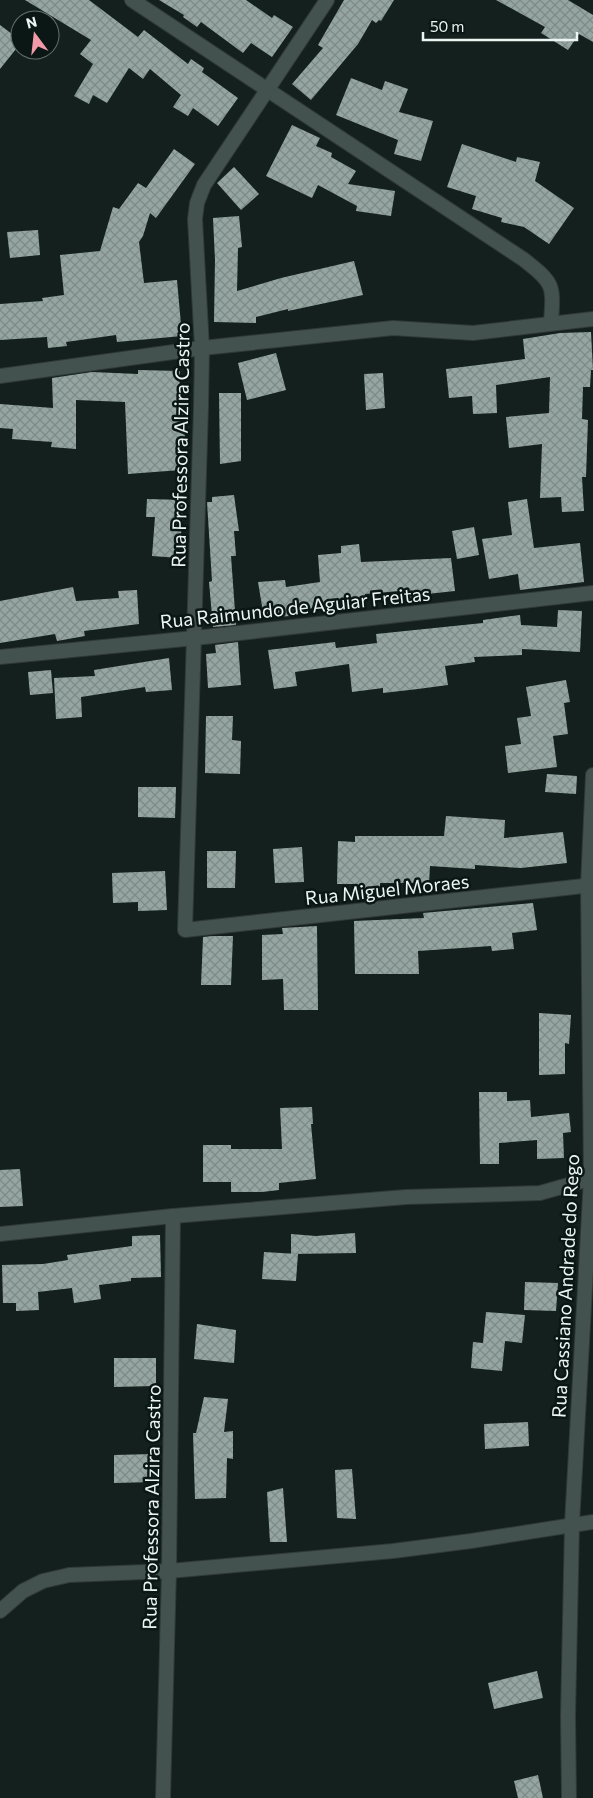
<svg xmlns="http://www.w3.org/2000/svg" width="593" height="1798" viewBox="0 0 593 1798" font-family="Commissioner,sans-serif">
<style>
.building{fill:url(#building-cross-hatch)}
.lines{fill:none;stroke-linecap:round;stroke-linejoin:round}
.minor-casing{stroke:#303936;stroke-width:16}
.minor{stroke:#43524e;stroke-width:14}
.labels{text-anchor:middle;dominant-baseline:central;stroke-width:5;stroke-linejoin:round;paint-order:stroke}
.street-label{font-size:19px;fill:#ecf5f2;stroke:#0a1714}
</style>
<defs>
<pattern id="building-cross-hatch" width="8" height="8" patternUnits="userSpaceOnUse" patternTransform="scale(1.25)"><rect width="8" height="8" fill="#95a6a1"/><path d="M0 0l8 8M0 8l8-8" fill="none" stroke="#7e8a87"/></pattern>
</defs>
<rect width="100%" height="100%" fill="#13201d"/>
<g class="building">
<polygon points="25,0 89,0 138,37 144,30 188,64 191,59 204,68 202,72 238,98 218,126 193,108 188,116 173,107 181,95 150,69 143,79 129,68 107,103 93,95 89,104 74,96 93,64 80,54 91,40"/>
<polygon points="159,0 246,0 272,18 274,15 293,27 272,57 251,43 243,53 201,22 197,27 183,17 184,15"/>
<polygon points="344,0 394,0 381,21 379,20 376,23 372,20 358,44 311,100 292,84 323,48 318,45"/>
<polygon points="496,0 568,0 593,15 593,42 579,34 568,50 541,33 545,27"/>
<polygon points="0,25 20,40 20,44 0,69"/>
<polygon points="351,78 382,90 385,81 408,89 399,112 433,121 421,161 394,154 398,140 336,115"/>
<polygon points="292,125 320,138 316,146 332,153 331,157 356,171 348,184 395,191 391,216 356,211 357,206 318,185 312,198 266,176"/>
<polygon points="462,144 516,162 517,157 540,162 535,181 574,208 549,244 524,227 501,222 502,218 472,209 476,196 447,187"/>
<polygon points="174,149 195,164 156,218 150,213 143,236 139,242 144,283 177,280 182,336 117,342 116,335 66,342 67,346 48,348 47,337 0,340 0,304 43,301 42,298 64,295 60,255 100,251 113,207 119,209 138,183 146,188"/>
<polygon points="234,167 259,194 241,210 217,183"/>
<polygon points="239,216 242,247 238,248 237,291 281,278 354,261 363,295 288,311 288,309 256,317 256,323 214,322 215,260 213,218"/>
<polygon points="38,230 40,255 10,258 7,232"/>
<polygon points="591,332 593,370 591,370 590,387 583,387 582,419 588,420 586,477 582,477 584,511 562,512 561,497 540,498 542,444 509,448 506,417 549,413 550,377 496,385 497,413 473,414 472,396 449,398 446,369 525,359 523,339 560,333"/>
<polygon points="276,353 286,390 247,400 238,363"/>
<polygon points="138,370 180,371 179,400 184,400 185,437 179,437 181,470 128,474 125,402 76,400 76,449 51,447 52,442 12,439 13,429 0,428 0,404 53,408 52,378 92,372 138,374"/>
<polygon points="383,373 385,408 366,410 364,374"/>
<polygon points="219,393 241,393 241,461 220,464"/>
<polygon points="234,495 239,531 234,531 236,556 231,556 236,625 213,627 209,582 212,581 207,502 212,502 212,497"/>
<polygon points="147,499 184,500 179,558 152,556 155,517 146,517"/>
<polygon points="527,499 534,548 580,543 584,582 520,590 518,574 489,579 482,539 512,535 508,502"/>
<polygon points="474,527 479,555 457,559 452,531"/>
<polygon points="359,544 361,562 451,558 455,591 427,594 427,597 400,598 400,591 365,594 366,602 289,611 290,616 264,618 258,582 285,580 286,587 320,582 318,555 341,553 341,546"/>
<polygon points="73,587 76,601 119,598 118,591 137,590 139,624 84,631 85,636 57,641 55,634 0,643 0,601"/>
<polygon points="558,610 582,611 580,652 522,649 522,655 474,657 475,662 445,666 448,685 418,689 383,693 383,688 352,692 349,664 295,672 297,686 274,689 268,650 335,642 336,648 377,643 376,634 483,623 483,620 520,615 521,625 557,627"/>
<polygon points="238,642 241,685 208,688 206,654 216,653 215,645"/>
<polygon points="169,658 172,690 146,692 145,687 81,697 82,717 56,719 54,678 95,676 94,670"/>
<polygon points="51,670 53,693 30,695 28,672"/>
<polygon points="566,680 570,702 564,703 568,734 553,736 557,767 508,773 505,746 521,744 517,718 531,716 526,687"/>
<polygon points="206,716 233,716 232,740 241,741 240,774 205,773"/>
<polygon points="547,774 577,776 576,794 545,792"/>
<polygon points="138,787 176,787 175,818 138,817"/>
<polygon points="446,816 505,820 504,838 563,832 567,863 521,868 475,865 475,869 430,866 429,883 380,883 380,890 354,890 354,884 337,884 338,841 355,842 355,836 444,836"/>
<polygon points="302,847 304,882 275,883 273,849"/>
<polygon points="207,851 236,851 235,888 207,888"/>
<polygon points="165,871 167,910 138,911 138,902 113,903 112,873"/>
<polygon points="533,903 537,930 512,933 514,949 492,951 491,946 418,951 419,974 355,974 354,921 424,918 423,913"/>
<polygon points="317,926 318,1010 284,1010 283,979 262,980 262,935 283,934 282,928"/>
<polygon points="213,936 233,936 231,985 201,985 203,937"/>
<polygon points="539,1013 571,1015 569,1044 565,1043 565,1074 539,1075"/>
<polygon points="479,1092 507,1092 507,1101 530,1100 531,1117 569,1113 571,1132 563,1133 564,1158 537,1159 537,1140 499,1143 499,1164 480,1164"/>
<polygon points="312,1107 313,1124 311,1124 316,1179 279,1183 279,1190 262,1192 231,1192 231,1182 203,1182 203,1145 231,1145 231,1149 282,1149 280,1108"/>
<polygon points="20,1169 23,1206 0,1207 0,1170"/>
<polygon points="355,1233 356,1253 291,1254 291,1234 316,1236"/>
<polygon points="160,1235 161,1277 131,1278 131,1281 99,1285 101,1299 74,1303 72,1288 38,1292 39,1310 16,1311 16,1303 3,1303 2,1265 43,1264 68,1260 67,1255 132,1246 132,1236"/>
<polygon points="264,1252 298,1254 296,1281 262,1279"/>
<polygon points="525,1282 558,1283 556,1311 524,1310"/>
<polygon points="486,1312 525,1315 522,1343 505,1341 502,1371 471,1368 473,1342 483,1343"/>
<polygon points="197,1324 236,1330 234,1363 194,1359"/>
<polygon points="114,1358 156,1358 156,1386 114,1387"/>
<polygon points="204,1397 228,1399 224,1432 233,1431 233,1459 227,1458 226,1498 195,1499 193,1433 196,1433"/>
<polygon points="528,1422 529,1446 485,1449 484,1424"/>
<polygon points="153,1454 154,1482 114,1483 114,1455"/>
<polygon points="352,1469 356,1519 337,1518 335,1470"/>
<polygon points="283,1488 287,1542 270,1542 267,1492"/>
<polygon points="537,1671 543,1698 494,1709 488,1683"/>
<polygon points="538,1775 543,1798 518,1798 514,1781"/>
</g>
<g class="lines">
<g class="minor-casing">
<g id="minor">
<path d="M 132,0 L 523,259 C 553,283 554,283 551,322"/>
<polyline points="327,0 204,185 197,203 195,219 202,348 201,407 185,930 593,885"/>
<polyline points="0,376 202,348 393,328 473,333 593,319"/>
<polyline points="0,657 195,638 593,593"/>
<polyline points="0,1234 173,1216 406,1197 540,1193 593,1178"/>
<polyline points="0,1611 23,1591 43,1581 69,1575 169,1571 393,1551 471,1541 593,1522"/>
<polyline points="163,1798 169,1571 173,1216"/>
<polyline points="569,1798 568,1716 572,1524 591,1178 588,885 593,775"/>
</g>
</g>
<use href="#minor" class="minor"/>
</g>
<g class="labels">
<g class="street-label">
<text transform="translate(180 445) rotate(-89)">Rua Professora Alzira Castro</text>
<text transform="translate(295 607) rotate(-6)">Rua Raimundo de Aguiar Freitas</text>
<text transform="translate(387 889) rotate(-6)">Rua Miguel Moraes</text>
<text transform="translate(565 1286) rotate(-87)">Rua Cassiano Andrade do Rego</text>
<text transform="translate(151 1507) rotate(-89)">Rua Professora Alzira Castro</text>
</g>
</g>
<g transform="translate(35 35) rotate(345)"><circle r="24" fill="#0a1714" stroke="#64706d"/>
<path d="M0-4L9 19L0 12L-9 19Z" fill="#f39aa9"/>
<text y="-8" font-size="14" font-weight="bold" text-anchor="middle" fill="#ecf5f2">N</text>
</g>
<path d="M423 32v8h154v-8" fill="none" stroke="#ecf5f2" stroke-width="2.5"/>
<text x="430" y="32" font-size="15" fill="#ecf5f2" stroke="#0a1714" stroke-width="4" paint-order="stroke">50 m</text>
</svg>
